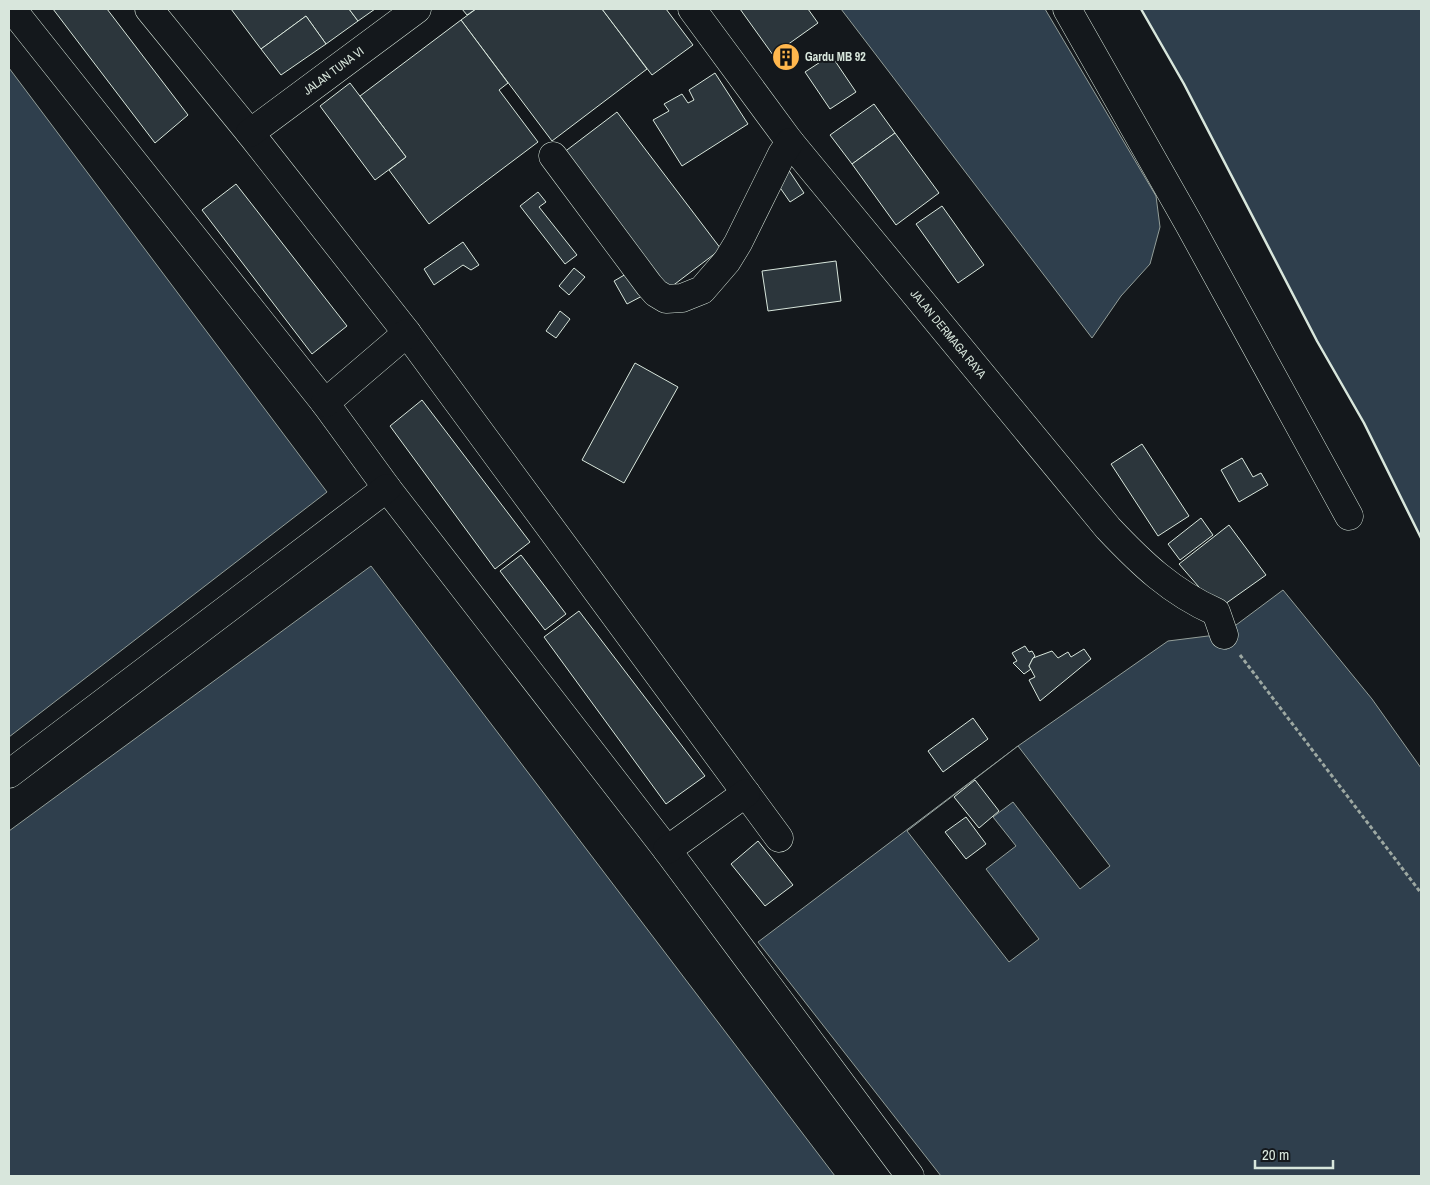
<svg xmlns="http://www.w3.org/2000/svg" width="1430" height="1185" viewBox="0 0 1430 1185" font-family="'Archivo Narrow',sans-serif">
<style>
.water{fill:#2f3f4d;stroke:#939e99}
.pier{fill:#14181c;stroke:#939e99}
.building{fill:#2c363c;stroke:#d8e6dc}
.lines{fill:none;stroke-linecap:round;stroke-linejoin:round}
.minor-casing{stroke:#d8e6dc;stroke-width:29}
.path{stroke:#9da8a2;stroke-width:3;stroke-dasharray:4 2.5;stroke-linecap:butt}
.minor{stroke:#14181c;stroke-width:28}
.wall{stroke:#d8e6dc;stroke-width:2.5}
.labels{text-anchor:middle;dominant-baseline:central;stroke-width:4;stroke-linejoin:round;paint-order:stroke}
.poi-label{font-size:12px;font-weight:bold;fill:#d8e6dc;stroke:#14181c;text-anchor:start}
.street-label{font-size:12px;fill:#d8e6dc;stroke:#14181c}
</style>
<rect width="100%" height="100%" fill="#14181c"/>
<g class="water">
<polygon points="841,9 1045,9 1156,196 1160,227 1150,264 1121,296 1092,338"/>
<polygon points="1141,9 1421,9 1421,538 1364,423 1317,341 1184,84"/>
<polygon points="9,68 327,492 9,737"/>
<polygon points="371,566 835,1176 9,1176 9,831"/>
<polygon points="1283,590 1372,699 1421,768 1421,1176 941,1176 758,942 1018,746 1168,641 1224,634"/>
</g>
<polygon class="pier" points="1018,746 1110,866 1080,889 1013,802 993,817 1016,846 986,869 1039,939 1009,962 907,831"/>
<g class="building">
<polygon points="53,9 107,9 188,115 155,143"/>
<polygon points="231,9 349,9 358,21 326,44 306,16 261,49"/>
<polygon points="349,9 375,9 358,21"/>
<polygon points="462,9 476,9 467,15"/>
<polygon points="476,9 602,9 647,69 552,141 461,20"/>
<polygon points="602,9 666,9 693,45 652,75"/>
<polygon points="740,9 808,9 818,23 773,55"/>
<polygon points="306,16 326,44 281,75 261,49"/>
<polygon points="461,20 508,83 499,90 538,142 429,224 389,170 406,157 360,96"/>
<polygon points="786,51 792,59 784,64 779,56"/>
<polygon points="831,55 856,92 830,109 805,72"/>
<polygon points="715,73 748,124 682,166 653,120 669,111 664,104 682,94 688,103 694,100 689,90"/>
<polygon points="350,83 406,157 375,180 320,106"/>
<polygon points="874,104 895,133 852,164 830,135"/>
<polygon points="617,112 721,249 667,290 563,153"/>
<polygon points="895,133 939,193 896,225 852,164"/>
<polygon points="788,169 804,193 790,202 774,179"/>
<polygon points="236,184 347,326 312,354 202,210"/>
<polygon points="538,192 546,202 539,207 577,255 565,264 520,206"/>
<polygon points="942,206 984,265 958,283 916,224"/>
<polygon points="463,242 479,265 471,270 463,265 434,285 424,269"/>
<polygon points="836,261 841,301 768,311 762,271"/>
<polygon points="574,268 585,277 569,295 559,286"/>
<polygon points="633,270 646,294 627,304 614,281"/>
<polygon points="560,311 570,319 556,338 546,331"/>
<polygon points="635,363 678,387 624,483 582,460"/>
<polygon points="422,400 530,542 495,569 390,426"/>
<polygon points="1142,444 1189,516 1158,536 1111,464"/>
<polygon points="1242,458 1253,477 1261,473 1268,485 1239,502 1221,470"/>
<polygon points="1201,518 1213,535 1180,560 1168,544"/>
<polygon points="1229,525 1266,575 1218,609 1179,564"/>
<polygon points="521,555 566,614 545,630 500,571"/>
<polygon points="579,611 705,776 666,804 544,637"/>
<polygon points="1025,646 1029,652 1032,651 1035,656 1033,658 1029,666 1031,669 1024,674 1013,663 1017,661 1012,653"/>
<polygon points="1084,649 1091,659 1040,701 1029,680 1035,677 1029,666 1033,658 1052,651 1058,658 1068,652 1071,657"/>
<polygon points="973,718 988,739 943,772 928,751"/>
<polygon points="975,780 999,811 979,828 954,797"/>
<polygon points="966,817 986,844 966,859 945,832"/>
<polygon points="758,841 793,885 765,906 731,864"/>
</g>
<g class="lines">
<g class="minor-casing">
<g id="minor">
<polyline points="12,9 325,403 387,488 667,850 910,1176"/>
<polyline points="149,9 250,133 407,333 779,838"/>
<path id="s1" d="M 692,9 L 790,142 L 1108,528 C 1141,563 1171,592 1216,612 L 1224,635"/>
<polyline points="1067,9 1189,224 1349,516"/>
<path id="s2" d="M 250,133 L 417,9"/>
<polyline points="553,156 649,285 656,293 666,299 682,298 702,290 727,261 738,243 782,154 790,142"/>
<polyline points="325,403 407,333"/>
<polyline points="9,774 387,488"/>
<polyline points="667,850 746,793"/>
</g>
</g>
<polyline class="path" points="1240,655 1421,893"/>
<use href="#minor" class="minor"/>
<polyline class="wall" points="1141,9 1184,84 1317,341 1364,423 1421,538"/>
</g>
<defs>
<g id="building-disc" transform="scale(1.4375)"><circle r="9.5" fill="#ffb74d" stroke="#14181c"/><path d="M-4-6H4V6H1V3H-1V6H-4ZM-2.5-4.3h1.7v1.8h-1.7ZM.8-4.3h1.7v1.8H.8ZM-2.5-1h1.7V.8h-1.7ZM.8-1h1.7V.8H.8Z" fill="#111"/></g>
</defs>
<g fill-rule="evenodd">
<use href="#building-disc" x="786" y="57"/>
</g>
<g class="labels">
<g class="poi-label">
<text x="805" y="57">Gardu MB 92</text>
</g>
<g class="street-label">
<text stroke="none"><textPath href="#s2" startOffset="104">JALAN TUNA VI</textPath></text>
<text stroke="none"><textPath href="#s1" startOffset="414">JALAN DERMAGA RAYA</textPath></text>
</g>
</g>
<rect width="1430" height="1185" fill="none" stroke="#d8e6dc" stroke-width="20"/>
<path d="M1255 1160v8h78v-8" fill="none" stroke="#d8e6dc" stroke-width="2.5"/>
<text x="1262" y="1160" font-size="15" fill="#d8e6dc" stroke="#14181c" stroke-width="4" paint-order="stroke">20 m</text>
</svg>
